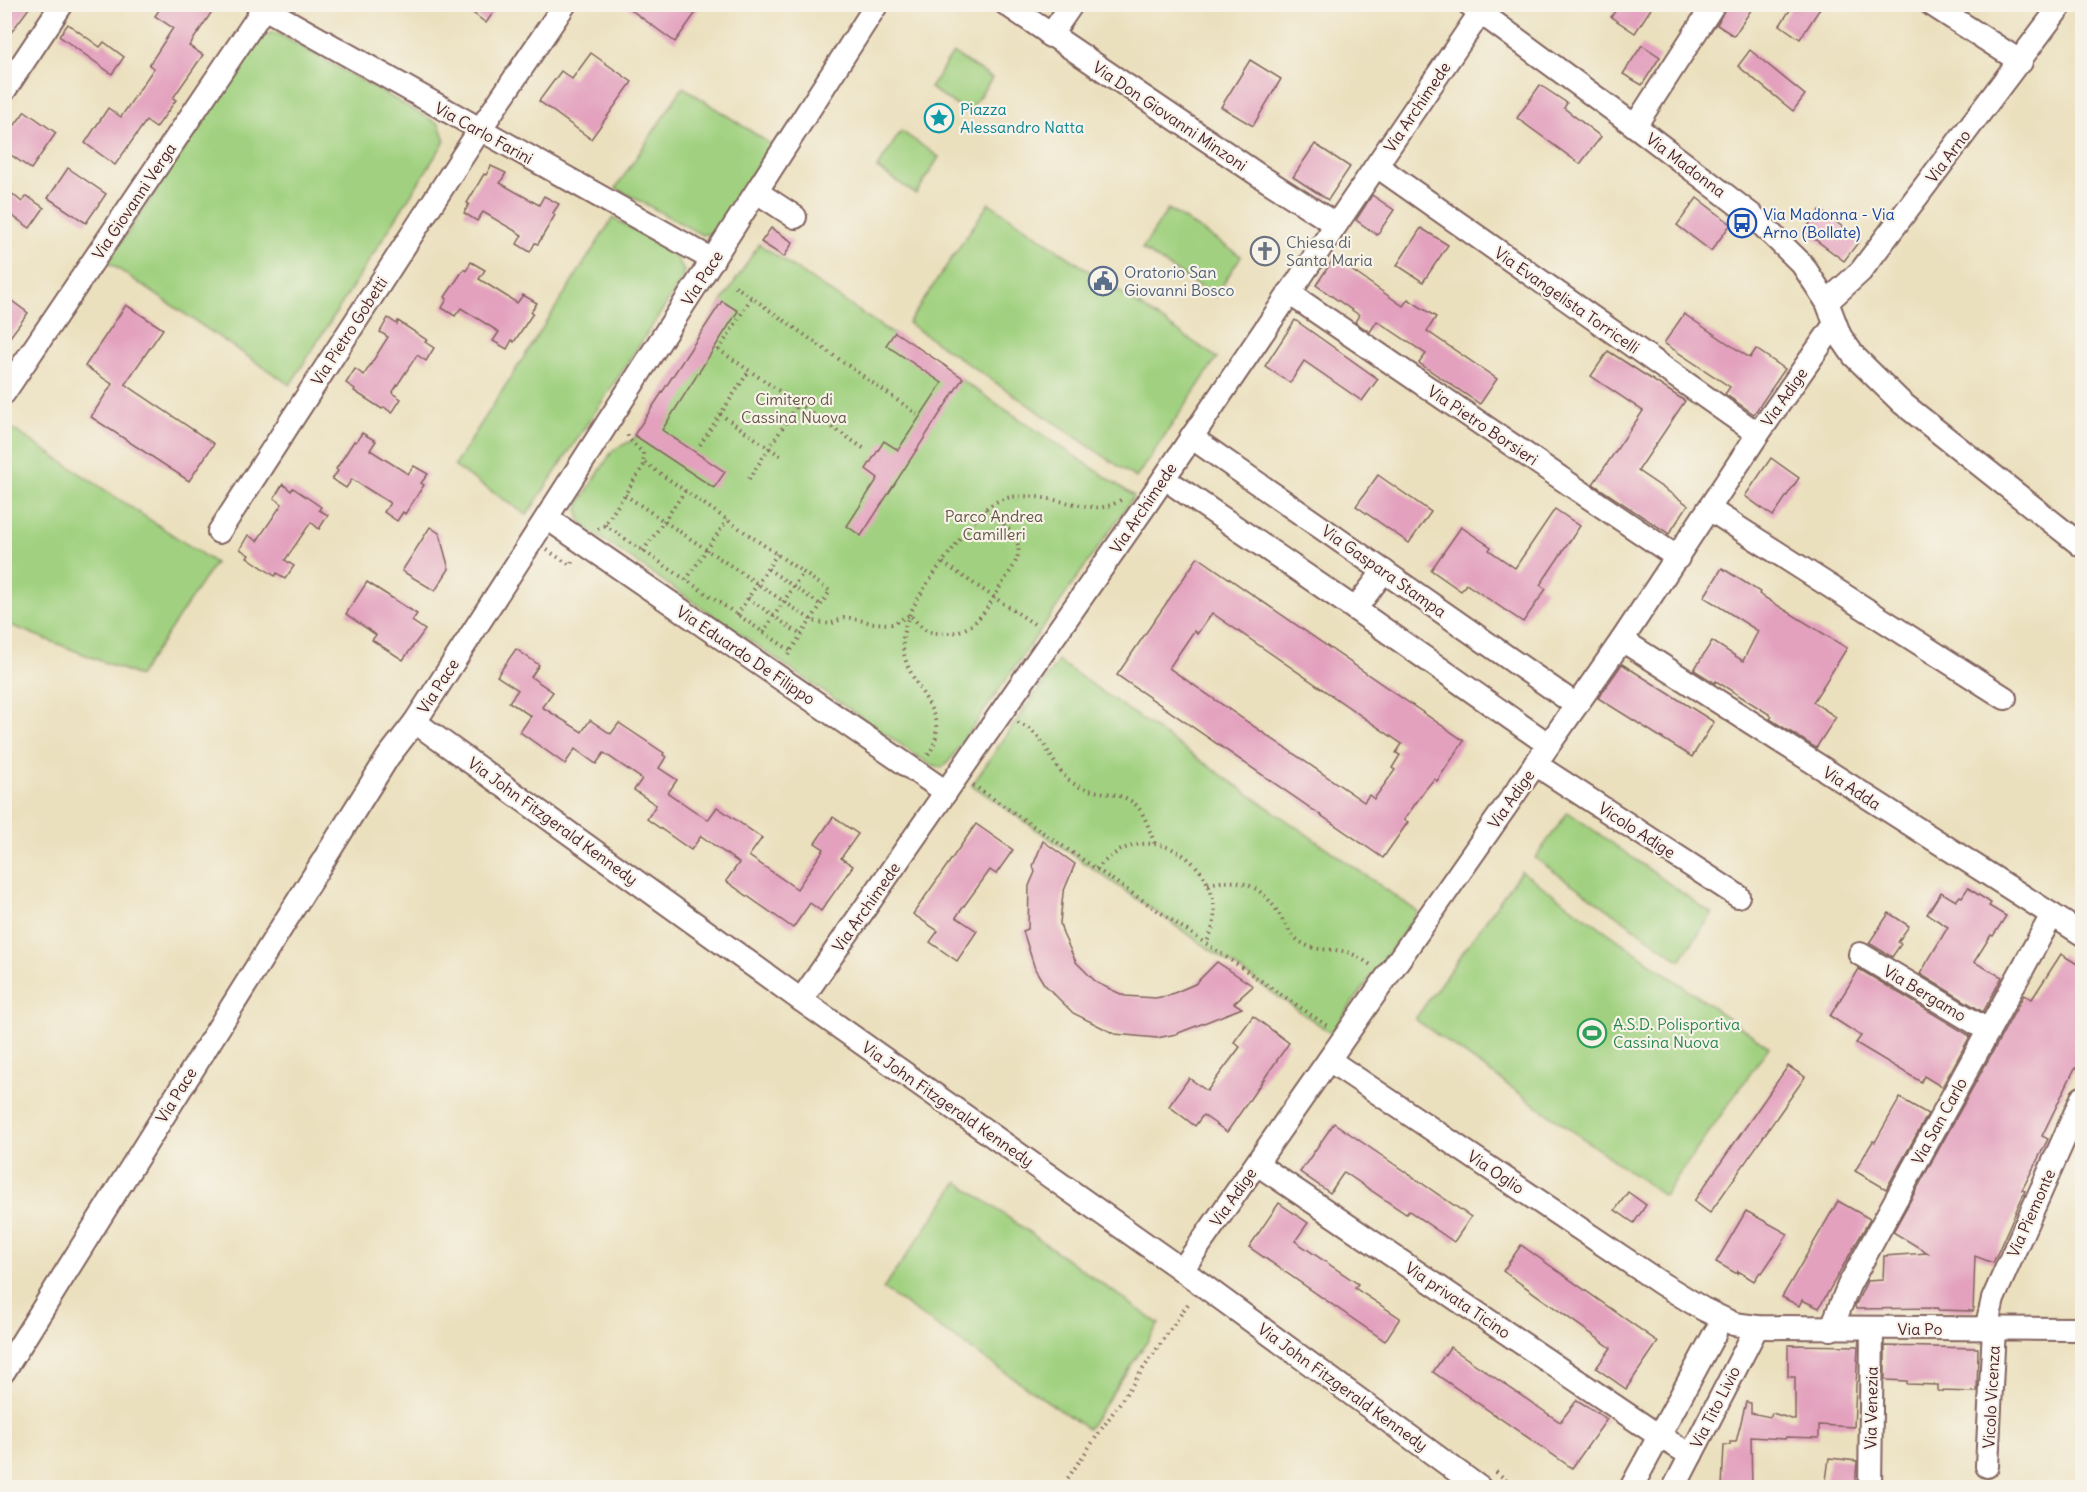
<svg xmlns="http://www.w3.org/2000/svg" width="2087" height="1492" viewBox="0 0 2087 1492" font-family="Delius,sans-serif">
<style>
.green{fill:#a1d180;stroke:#767856;stroke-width:1.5}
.building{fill:#e3a1be;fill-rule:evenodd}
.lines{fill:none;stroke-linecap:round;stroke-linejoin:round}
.minor-casing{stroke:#82635e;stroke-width:26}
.path{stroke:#82635e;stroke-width:4;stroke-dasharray:1.5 4.5;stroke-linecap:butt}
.minor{stroke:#fff;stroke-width:22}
.labels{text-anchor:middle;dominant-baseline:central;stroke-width:4.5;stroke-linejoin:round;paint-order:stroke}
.street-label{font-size:16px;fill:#4a1f2b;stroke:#f7f3e8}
.culture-label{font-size:16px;fill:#0d838f;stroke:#f7f3e8;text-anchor:start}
.transit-label{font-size:16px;fill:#164399;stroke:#f7f3e8;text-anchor:start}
.worship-label{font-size:16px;fill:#5b616d;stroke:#f7f3e8;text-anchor:start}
.service-label{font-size:16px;fill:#4e5e75;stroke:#f7f3e8;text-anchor:start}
.park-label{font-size:16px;fill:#645444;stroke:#f7f3e8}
.leisure-label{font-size:16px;fill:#27864d;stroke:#f7f3e8;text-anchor:start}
</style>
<rect width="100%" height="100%" fill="#f7f3e8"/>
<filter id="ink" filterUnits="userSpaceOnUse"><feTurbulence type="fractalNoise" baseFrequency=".0167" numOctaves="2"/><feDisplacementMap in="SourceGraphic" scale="12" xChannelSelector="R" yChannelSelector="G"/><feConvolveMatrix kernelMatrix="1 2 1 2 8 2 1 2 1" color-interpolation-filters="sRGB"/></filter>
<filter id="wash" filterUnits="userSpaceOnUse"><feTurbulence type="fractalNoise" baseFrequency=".008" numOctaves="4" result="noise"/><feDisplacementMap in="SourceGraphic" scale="24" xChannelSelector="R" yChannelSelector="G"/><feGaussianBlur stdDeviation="1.35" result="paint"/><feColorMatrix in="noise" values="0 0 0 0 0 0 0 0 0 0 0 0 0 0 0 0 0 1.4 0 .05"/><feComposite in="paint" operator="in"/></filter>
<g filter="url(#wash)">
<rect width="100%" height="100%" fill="#ebe0be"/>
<g class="green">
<polygon points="275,32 439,124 445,141 290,385 108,262 259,37"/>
<polygon points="953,53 992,78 968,113 930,88"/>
<polygon points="683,87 772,145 715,232 702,235 616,188"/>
<polygon points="901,131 939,157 916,194 877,168"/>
<polygon points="989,203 1217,358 1136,478 908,323"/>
<polygon points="1168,209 1241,256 1215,297 1142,249"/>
<polygon points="613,218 672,251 684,271 681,282 527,515 454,466"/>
<path d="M 759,244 L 1134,496 L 950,760 L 942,768 L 932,766 L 592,532 C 581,523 575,517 580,502 L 613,450 L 633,440 Z"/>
<polygon points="4,423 215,563 139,676 5,623"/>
<polygon points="1058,661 1418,912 1331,1033 972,785"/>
<polygon points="1568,812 1712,914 1680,960 1535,858"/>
<polygon points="1521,871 1769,1047 1664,1196 1415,1019"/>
<polygon points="958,1182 1159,1324 1088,1429 883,1289"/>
</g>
<g id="blocks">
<g class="building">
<polygon points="4,4 32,4 4,42"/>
<polygon points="163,4 217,4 189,46 203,55 173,98 176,100 156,128 146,121 115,165 85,143 108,108 121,117 154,68 149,65 173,28 155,16"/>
<polygon points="461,4 499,4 486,23"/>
<polygon points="623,4 702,4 675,42"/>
<polygon points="1620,4 1654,4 1635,33 1611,17"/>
<polygon points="1727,4 1755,4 1734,36 1717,25"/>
<polygon points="1794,4 1823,4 1800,39 1780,25"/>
<polygon points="68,24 100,47 104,42 124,57 112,74 59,36"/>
<polygon points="1642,45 1660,57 1642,85 1623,74"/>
<polygon points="1750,50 1805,95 1793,111 1738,66"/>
<polygon points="591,53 632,82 591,139 539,101 561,71 572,79"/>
<polygon points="1250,60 1281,79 1253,126 1221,107"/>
<polygon points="1540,85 1567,103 1564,108 1601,137 1580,164 1517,118"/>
<polygon points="25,111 56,133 31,169 4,150 4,140"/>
<polygon points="1315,144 1350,167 1328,200 1293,177"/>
<polygon points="491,166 506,173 500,183 539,205 544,196 559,204 553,213 555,215 538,244 535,243 530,252 517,244 522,235 483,212 477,221 464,213 469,204 467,203 484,174 486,175"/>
<polygon points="68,168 106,194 86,223 48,198"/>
<polygon points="4,187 22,202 27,196 44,208 30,228 4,210"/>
<polygon points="1372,195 1394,210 1377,235 1356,220"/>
<polygon points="1697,198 1731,224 1711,251 1677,225"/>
<polygon points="1820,210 1860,240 1844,261 1804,231"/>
<polygon points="771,228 793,242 784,257 761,242"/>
<polygon points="1421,228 1448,245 1423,282 1397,265"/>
<polygon points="1334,258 1403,306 1408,299 1436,317 1427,331 1497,379 1480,404 1419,363 1426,354 1377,321 1370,332 1355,322 1359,315 1316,285"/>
<polygon points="471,262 485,270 479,279 517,303 523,295 537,303 531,312 533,313 514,342 512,340 507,349 493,341 499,332 461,308 455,316 442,308 447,299 445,297 464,269 466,271"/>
<polygon points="4,295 28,313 4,345"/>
<polygon points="722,301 738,311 662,430 725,472 714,488 634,435"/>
<polygon points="126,305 163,329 125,384 214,444 189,481 91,417 112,384 85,366"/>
<polygon points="1684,314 1750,358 1756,349 1785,369 1754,414 1725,394 1730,387 1664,343"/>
<polygon points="388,318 397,324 398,321 427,340 425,342 434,348 426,361 417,355 392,393 401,399 392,413 384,407 382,409 354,391 355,389 346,383 355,369 364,375 388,337 380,332"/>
<polygon points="1295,320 1378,379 1362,401 1304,361 1290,383 1265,366"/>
<polygon points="895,332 963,378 861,536 847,526 878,478 866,469 884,441 898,450 942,383 886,345"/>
<polygon points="1608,351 1685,401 1638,471 1688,505 1669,534 1593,484 1643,411 1591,376"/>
<polygon points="362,433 376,441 370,450 408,474 414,466 428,474 421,483 424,485 405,514 403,512 397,521 384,512 390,503 352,479 346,488 332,479 338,471 336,469 354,441 356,442"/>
<polygon points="1771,458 1799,478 1773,516 1745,496"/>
<polygon points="1378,475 1431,512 1409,543 1356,506"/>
<polygon points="283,484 291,491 293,488 321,507 319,510 328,515 319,529 311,522 285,560 294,566 285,579 277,573 275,576 247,557 249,555 240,549 248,535 257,541 282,504 274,498"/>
<polygon points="1555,509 1580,526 1540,585 1546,589 1523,622 1466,584 1461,591 1431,570 1461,527 1491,547 1489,550 1515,568"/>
<polygon points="430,527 439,533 449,569 435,591 402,571"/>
<path d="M 1198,557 L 1464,741 L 1437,781 L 1434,779 L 1425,790 L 1404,820 L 1408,822 L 1383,858 L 1117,675 ZM 1212,613 L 1402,744 L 1396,753 L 1400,755 L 1392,768 L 1395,770 L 1374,799 L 1369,795 L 1364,802 L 1169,668 L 1194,631 L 1197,634 Z"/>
<polygon points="1722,568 1760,592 1759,594 1847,648 1813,702 1836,717 1816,748 1770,719 1772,716 1716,681 1715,683 1694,670 1712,641 1743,661 1758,631 1704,597"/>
<polygon points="367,582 417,614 412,621 425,630 403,660 372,640 376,635 346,614"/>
<polygon points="516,649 539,665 531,677 553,692 542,707 582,732 590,720 611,734 619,723 664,753 663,755 666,757 659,768 677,780 668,793 708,820 717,807 762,838 749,856 797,889 824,849 815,843 833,817 858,834 841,858 853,866 821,911 810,903 793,928 726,881 739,863 701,836 691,850 647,819 656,805 634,790 642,779 604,753 596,764 575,749 565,764 520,732 531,716 509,702 518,690 497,676"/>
<polygon points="1622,664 1714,722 1692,757 1598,698"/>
<polygon points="976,824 1013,850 996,874 990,870 956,917 977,931 957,961 930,942 938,931 913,914"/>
<polygon points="1043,841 1075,864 1063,893 1060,923 1063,934 1076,962 1097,983 1125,996 1155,998 1167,996 1195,984 1217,962 1253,986 1234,1003 1242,1008 1176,1034 1157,1038 1115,1034 1073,1013 1044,984 1035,969 1023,931 1028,929 1029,886 1035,872 1033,866"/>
<polygon points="1968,888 1991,903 1989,906 2006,916 1993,936 1991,935 1974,962 2002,977 1983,1012 1920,974 1948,927 1927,914 1941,892 1956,901 1960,896 1962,897"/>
<polygon points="1889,913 1909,926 1898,942 1901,944 1892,957 1869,943"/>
<polygon points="2061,954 2082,967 2082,1058 2077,1068 2075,1068 2042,1136 2048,1139 2022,1190 2025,1191 1993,1263 1975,1256 1973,1311 1938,1310 1938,1308 1856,1309 1855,1306 1867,1281 1883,1280 1884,1256 1928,1253 1893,1232 2024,995 2032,999"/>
<polygon points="1859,969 1970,1036 1942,1087 1924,1076 1921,1082 1856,1043 1861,1036 1830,1016"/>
<polygon points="1253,1016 1289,1043 1227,1132 1203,1115 1195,1126 1169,1106 1189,1078 1207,1091 1240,1047 1234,1042"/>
<polygon points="1788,1066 1805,1077 1710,1213 1694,1201"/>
<polygon points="1900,1098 1928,1114 1886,1189 1855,1171 1873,1141 1875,1142"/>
<polygon points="1334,1123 1471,1217 1454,1242 1409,1211 1406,1214 1344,1172 1330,1193 1300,1172"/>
<polygon points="1628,1192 1646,1205 1634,1223 1615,1210"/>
<polygon points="1838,1201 1870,1219 1819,1308 1802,1300 1799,1306 1782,1297"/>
<polygon points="1279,1203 1308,1223 1295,1241 1358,1284 1355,1288 1400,1318 1385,1341 1249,1247"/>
<polygon points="1746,1211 1788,1234 1762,1273 1760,1272 1754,1281 1738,1271 1737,1274 1716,1262"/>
<polygon points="1521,1245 1658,1342 1626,1389 1596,1368 1611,1348 1503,1271"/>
<polygon points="1788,1345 1858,1346 1854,1427 1819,1425 1819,1438 1786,1437 1785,1439 1751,1437 1752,1488 1722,1488 1724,1445 1730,1445 1730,1442 1736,1442 1746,1402 1751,1403 1751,1413 1770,1417 1772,1413 1795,1420 1795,1377 1788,1377"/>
<polygon points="1885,1346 1978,1348 1977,1392 1938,1391 1938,1385 1907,1384 1907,1381 1885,1380"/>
<polygon points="1450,1347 1560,1422 1577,1400 1607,1419 1572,1468 1433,1372"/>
<polygon points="1829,1458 1857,1461 1855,1488 1825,1488"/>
</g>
</g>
</g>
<g filter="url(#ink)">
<use href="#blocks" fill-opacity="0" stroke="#82635e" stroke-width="1.5"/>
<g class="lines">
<g class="minor-casing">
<g id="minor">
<polyline points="257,4 713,260"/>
<polyline points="1006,4 1260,176 1335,224"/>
<polyline points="1469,4 1635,126 1753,216 1802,264 1827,302 1840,336 1854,356 1902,403 2082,546"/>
<polyline points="1931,4 2021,62"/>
<polyline points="1050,36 1072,4"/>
<polyline points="4,91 62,4"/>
<polyline points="1635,126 1714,4"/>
<polyline points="1377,166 1758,434"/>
<polyline points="757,192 795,217"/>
<polyline points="1289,293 1678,558"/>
<polyline points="1827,302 1861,271 2062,4"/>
<polyline points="4,393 264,8"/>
<polyline points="1191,437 1576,705"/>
<polyline points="1177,487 1355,609 1539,738"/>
<polyline points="1709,509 2005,698"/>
<polyline points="547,518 946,792"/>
<polyline points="219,532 479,131 565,4"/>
<polyline points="1355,609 1384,571"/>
<polyline points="1622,640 2082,934"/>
<polyline points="415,722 801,1000 1182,1270 1480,1488"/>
<polyline points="1535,764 1738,896"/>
<polyline points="1860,954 1989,1031"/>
<polyline points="801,1000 1145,506 1480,13"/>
<polyline points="1329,1060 1662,1284 1703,1309 1734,1324 1757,1327 2082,1329"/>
<polyline points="1257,1164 1659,1436 1691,1455"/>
<polyline points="1182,1270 1622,640 1758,434 1835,324"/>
<polyline points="1831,1329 1849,1285 2052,915"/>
<polyline points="1986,1329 1993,1299 2082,1098"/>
<polyline points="4,1371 388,757 415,722 877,4"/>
<polyline points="1987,1466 1994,1328"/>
<polyline points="1631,1488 1715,1333"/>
<polyline points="1674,1488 1757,1327"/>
<polyline points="1870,1488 1872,1329"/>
</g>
</g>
<g class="path">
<polyline points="735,286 917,414"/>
<polyline points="751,298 719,350 866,450"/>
<polyline points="720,414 782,457"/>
<polyline points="700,445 749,371"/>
<polyline points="645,463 830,591 786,658"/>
<polyline points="749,479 798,404"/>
<path d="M 625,495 L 813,621 L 830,624 L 844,618 L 850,618 L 872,623 L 892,624 L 910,615 C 915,620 921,628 927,631 C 934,634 943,633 950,633 C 978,630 988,606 1002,584 C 1009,572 1023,557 1017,542 C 1013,529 995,518 985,509"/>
<polyline points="605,525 791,651"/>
<polyline points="598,529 605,525 644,465 643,453 629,439 627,433"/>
<polyline points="547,550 570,565 574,559"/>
<polyline points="643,551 685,491"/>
<polyline points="943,563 1037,626"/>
<polyline points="768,569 821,605"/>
<polyline points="686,580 727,520"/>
<polyline points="748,598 801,635"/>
<polyline points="737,615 777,554"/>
<polyline points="763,632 803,573"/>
<path d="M 1018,722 C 1023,726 1029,728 1033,732 C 1048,744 1053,767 1069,780 C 1089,798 1118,787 1137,806 C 1146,816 1150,833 1155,844"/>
<path d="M 928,755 C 958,712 898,683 903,637 C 907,601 956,546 978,516 C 1005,486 1038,497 1075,504 C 1084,506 1097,509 1107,506 C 1113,505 1119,501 1124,498"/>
<polyline points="973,785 1329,1027"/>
<path d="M 1096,869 C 1107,859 1117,850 1131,846 C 1177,833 1220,877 1214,921 C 1213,929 1209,937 1206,944"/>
<path d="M 1208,884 C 1241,877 1261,885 1279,914 C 1285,924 1291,937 1302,943 C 1315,952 1333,948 1347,952 C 1356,955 1365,961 1372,966"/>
<polyline points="1496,1472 1517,1488"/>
<polyline points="1061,1488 1190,1301"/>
</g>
<use href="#minor" class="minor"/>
</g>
</g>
<defs>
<g id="sight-ring" transform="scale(1.5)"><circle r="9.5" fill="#f7f3e8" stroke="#0f9aa8" stroke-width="1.5"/><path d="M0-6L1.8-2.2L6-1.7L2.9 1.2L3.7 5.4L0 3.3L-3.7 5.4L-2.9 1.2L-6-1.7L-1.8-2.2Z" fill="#0f9aa8"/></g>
<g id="bus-ring" transform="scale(1.5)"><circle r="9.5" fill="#f7f3e8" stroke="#1a4fb4" stroke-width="1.5"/><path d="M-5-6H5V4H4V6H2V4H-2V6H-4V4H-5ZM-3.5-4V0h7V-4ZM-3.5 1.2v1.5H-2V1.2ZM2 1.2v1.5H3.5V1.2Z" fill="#1a4fb4"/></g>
<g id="church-ring" transform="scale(1.5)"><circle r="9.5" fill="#f7f3e8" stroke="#6b7280" stroke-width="1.5"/><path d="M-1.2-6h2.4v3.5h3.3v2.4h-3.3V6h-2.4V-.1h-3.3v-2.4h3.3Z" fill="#6b7280"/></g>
<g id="civic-ring" transform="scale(1.5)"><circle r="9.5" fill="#f7f3e8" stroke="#5c6f8a" stroke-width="1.5"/><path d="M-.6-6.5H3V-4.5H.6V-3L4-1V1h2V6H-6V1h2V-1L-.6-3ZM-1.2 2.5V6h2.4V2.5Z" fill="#5c6f8a"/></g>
<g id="stadium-ring" transform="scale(1.5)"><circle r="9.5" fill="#f7f3e8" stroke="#2e9e5b" stroke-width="1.5"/><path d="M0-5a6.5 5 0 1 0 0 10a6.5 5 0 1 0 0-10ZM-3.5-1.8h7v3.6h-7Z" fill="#2e9e5b"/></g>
</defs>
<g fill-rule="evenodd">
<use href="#sight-ring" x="939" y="118"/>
<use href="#bus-ring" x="1742" y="223"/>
<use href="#church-ring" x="1265" y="251"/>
<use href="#civic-ring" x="1103" y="281"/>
<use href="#stadium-ring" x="1592" y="1033"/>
</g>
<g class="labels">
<g class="street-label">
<text transform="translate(1417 107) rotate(-56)">Via Archimede</text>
<text transform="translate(1170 116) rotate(34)">Via Don Giovanni Minzoni</text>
<text transform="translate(484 133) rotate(29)">Via Carlo Farini</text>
<text transform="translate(1948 156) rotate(-53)">Via Arno</text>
<text transform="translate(1686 165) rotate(37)">Via Madonna</text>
<text transform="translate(134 201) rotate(-56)">Via Giovanni Verga</text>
<text transform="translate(702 278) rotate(-57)">Via Pace</text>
<text transform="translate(1567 300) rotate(35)">Via Evangelista Torricelli</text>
<text transform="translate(349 331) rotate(-57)">Via Pietro Gobetti</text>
<text transform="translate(1784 397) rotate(-55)">Via Adige</text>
<text transform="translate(1483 425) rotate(34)">Via Pietro Borsieri</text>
<text transform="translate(1143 508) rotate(-56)">Via Archimede</text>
<text transform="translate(1384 571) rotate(35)">Via Gaspara Stampa</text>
<text transform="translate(746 655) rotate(34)">Via Eduardo De Filippo</text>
<text transform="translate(438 686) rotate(-57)">Via Pace</text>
<text transform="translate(1852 788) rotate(33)">Via Adda</text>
<text transform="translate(1511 799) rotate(-55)">Via Adige</text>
<text transform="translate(553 821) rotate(36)">Via John Fitzgerald Kennedy</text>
<text transform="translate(1637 830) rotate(33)">Vicolo Adige</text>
<text transform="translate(866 907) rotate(-55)">Via Archimede</text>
<text transform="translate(1925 993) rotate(31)">Via Bergamo</text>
<text transform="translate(176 1095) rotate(-58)">Via Pace</text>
<text transform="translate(948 1104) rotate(35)">Via John Fitzgerald Kennedy</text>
<text transform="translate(1939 1121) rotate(-61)">Via San Carlo</text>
<text transform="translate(1496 1172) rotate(34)">Via Oglio</text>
<text transform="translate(1233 1197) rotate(-55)">Via Adige</text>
<text transform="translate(2031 1213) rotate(-66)">Via Piemonte</text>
<text transform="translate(1458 1300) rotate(34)">Via privata Ticino</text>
<text x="1920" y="1329">Via Po</text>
<text transform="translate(1343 1387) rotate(36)">Via John Fitzgerald Kennedy</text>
<text transform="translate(1991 1397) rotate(-87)">Vicolo Vicenza</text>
<text transform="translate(1715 1407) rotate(-63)">Via Tito Livio</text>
<text transform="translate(1871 1408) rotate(-89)">Via Venezia</text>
</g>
<g class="culture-label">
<text x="960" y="109">Piazza<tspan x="960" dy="18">Alessandro Natta</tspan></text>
</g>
<g class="transit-label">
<text x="1763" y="214">Via Madonna - Via<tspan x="1763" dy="18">Arno (Bollate)</tspan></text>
</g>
<g class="worship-label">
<text x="1286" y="242">Chiesa di<tspan x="1286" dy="18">Santa Maria</tspan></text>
</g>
<g class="service-label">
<text x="1124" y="272">Oratorio San<tspan x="1124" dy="18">Giovanni Bosco</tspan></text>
</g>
<g class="park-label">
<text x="794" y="399">Cimitero di<tspan x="794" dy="18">Cassina Nuova</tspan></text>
<text x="994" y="516">Parco Andrea<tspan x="994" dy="18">Camilleri</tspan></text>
</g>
<g class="leisure-label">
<text x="1613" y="1024">A.S.D. Polisportiva<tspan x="1613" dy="18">Cassina Nuova</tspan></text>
</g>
</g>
<rect width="2087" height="1492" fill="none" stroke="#f7f3e8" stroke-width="24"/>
</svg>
